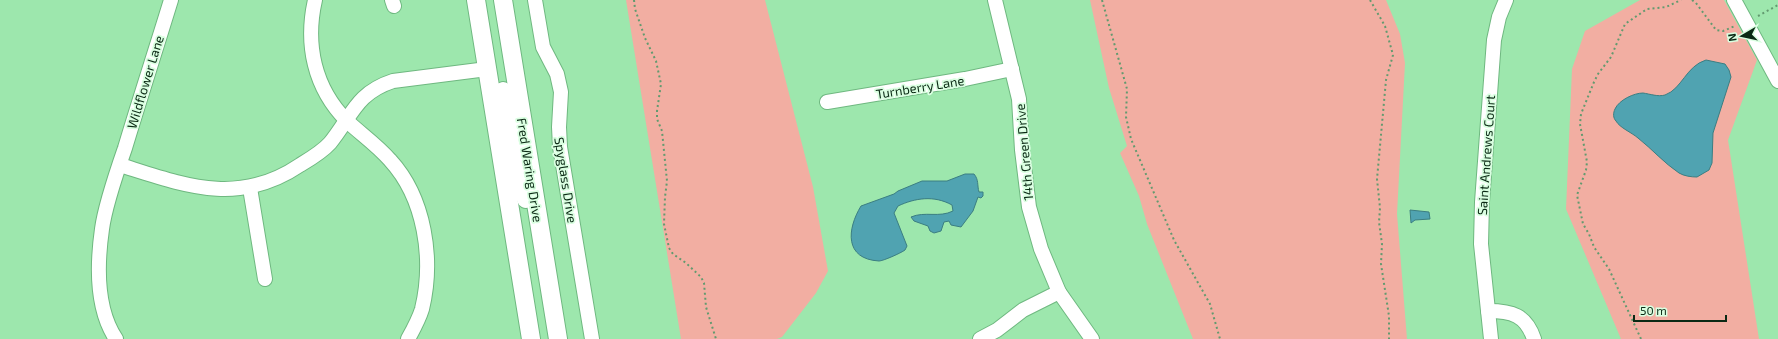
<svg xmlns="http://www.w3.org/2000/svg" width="1778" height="339" viewBox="0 0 1778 339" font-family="'Exo 2',sans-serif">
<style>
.green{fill:#f2aea2}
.water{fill:#50a3b1;stroke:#3b7e82}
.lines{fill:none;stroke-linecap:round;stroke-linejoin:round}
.minor-casing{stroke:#6fb880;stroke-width:16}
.major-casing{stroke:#6fb880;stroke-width:20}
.path{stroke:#629a6f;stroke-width:2;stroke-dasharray:2 3;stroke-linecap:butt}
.minor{stroke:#fff;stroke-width:14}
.major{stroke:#fff;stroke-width:18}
.labels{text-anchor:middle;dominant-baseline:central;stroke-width:3.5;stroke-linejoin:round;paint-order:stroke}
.street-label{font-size:13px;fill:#0a2914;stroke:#daffe1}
</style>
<rect width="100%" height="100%" fill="#9de7ad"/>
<g class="green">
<polygon points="626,0 765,0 813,187 828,271 816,293 782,337 777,339 681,339"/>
<polygon points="1090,0 1386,0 1400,34 1405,63 1397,214 1407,339 1193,339 1147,224 1139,196 1120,153 1127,146 1109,88"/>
<polygon points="1640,0 1724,0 1757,60 1728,140 1759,339 1621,339 1566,209 1572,69 1585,31"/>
</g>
<g class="water">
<path d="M 1706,60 L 1725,64 L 1729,70 L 1731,77 L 1713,133 L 1712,163 L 1709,170 L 1697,177 C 1691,177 1684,176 1679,173 C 1664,163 1652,149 1638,138 C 1631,132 1620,128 1616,121 C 1613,118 1613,113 1615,109 C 1619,100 1634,93 1643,93 C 1650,94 1658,97 1665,95 C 1682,89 1686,66 1706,60 Z"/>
<path d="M 965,174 L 974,174 C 979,180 977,185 979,192 L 983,192 L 983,196 L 981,198 L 978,197 L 973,211 L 961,227 L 951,225 L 949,221 L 944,222 L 941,231 L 934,233 L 930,231 L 928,226 L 914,221 L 911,217 C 925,211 939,218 953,211 L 952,205 C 934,195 915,198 898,206 L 894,213 L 907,246 L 905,250 C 901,253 883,261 879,261 C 844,259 847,229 861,206 L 894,194 L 898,191 L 922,181 L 947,181 Z"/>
<polygon points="1410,210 1429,212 1430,219 1415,220 1411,223"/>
</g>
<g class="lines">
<g class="minor-casing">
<g id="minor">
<path d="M 315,0 C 305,44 314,88 347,121 C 361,134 377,145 390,160 C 425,198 434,259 422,309 C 419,319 413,330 408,339"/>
<polyline points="392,0 394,6"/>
<polyline points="535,0 543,47 557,74 561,92 559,127 560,147 592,339"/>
<polyline points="995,0 1019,99 1022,150 1029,207 1041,249 1059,292 1092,339"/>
<polyline points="1734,0 1778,81"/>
<polyline points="827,102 965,79 1012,69"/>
<path d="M 120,165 C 184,185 238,207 300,165 C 310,159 322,152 330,143 C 352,116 356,93 393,81 L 487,69"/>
<polyline points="250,188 265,279"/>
<path d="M 1488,311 C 1512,311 1526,315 1534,339"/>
<path d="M 116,339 C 96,309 97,264 102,229 C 105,206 117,171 125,148 C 140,98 156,49 171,0"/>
<polyline points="980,339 997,330 1023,310 1059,292"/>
<polyline points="1491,339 1481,244 1482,202 1494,40 1499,17 1506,0"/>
</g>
</g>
<g class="major-casing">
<g id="major">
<polyline points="476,0 531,339"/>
<polyline points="503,0 558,339"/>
<polyline points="503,91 517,171 526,199"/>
</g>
</g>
<g class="path">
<polyline points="634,0 635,9 645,38 656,61 661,84 657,111 657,119 662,131 667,181 665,197 664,224 669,248 673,254 686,263 701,277 704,283 706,307 716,339"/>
<polyline points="1102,0 1127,89 1126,117 1131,139 1174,240 1210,304 1220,339"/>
<polyline points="1370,0 1385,26 1393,55 1386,80 1377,179 1380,208 1379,222 1382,244 1381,264 1389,316 1389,339"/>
<polyline points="1692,0 1696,3 1716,30 1723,31 1735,26"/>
<polyline points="1758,16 1778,5"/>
<polyline points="1641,339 1609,269 1594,247 1589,234 1583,224 1577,195 1586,170 1587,162 1580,124 1581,114 1594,82 1598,74 1611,57 1625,24 1647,9 1666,7 1681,0"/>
</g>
<use href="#minor" class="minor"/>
<use href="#major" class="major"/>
</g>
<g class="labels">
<g class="street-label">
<text transform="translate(145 82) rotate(-73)">Wildflower Lane</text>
<text transform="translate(920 87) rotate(-9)">Turnberry Lane</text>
<text transform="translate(1024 152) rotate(-95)">14th Green Drive</text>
<text transform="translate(1486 155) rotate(-86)">Saint Andrews Court</text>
<text transform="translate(530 170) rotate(81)">Fred Waring Drive</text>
<text transform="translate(566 180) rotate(81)">Spyglass Drive</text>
</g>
</g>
<g transform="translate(1742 36) rotate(261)" stroke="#daffe1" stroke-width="3" paint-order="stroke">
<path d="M0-3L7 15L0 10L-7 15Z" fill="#0a2914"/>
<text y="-6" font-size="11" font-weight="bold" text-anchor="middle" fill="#0a2914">N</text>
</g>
<path d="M1634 315v6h92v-6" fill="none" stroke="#0a2914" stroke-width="2"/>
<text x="1640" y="315" font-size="12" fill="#0a2914" stroke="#daffe1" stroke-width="3" paint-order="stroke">50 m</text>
</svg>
